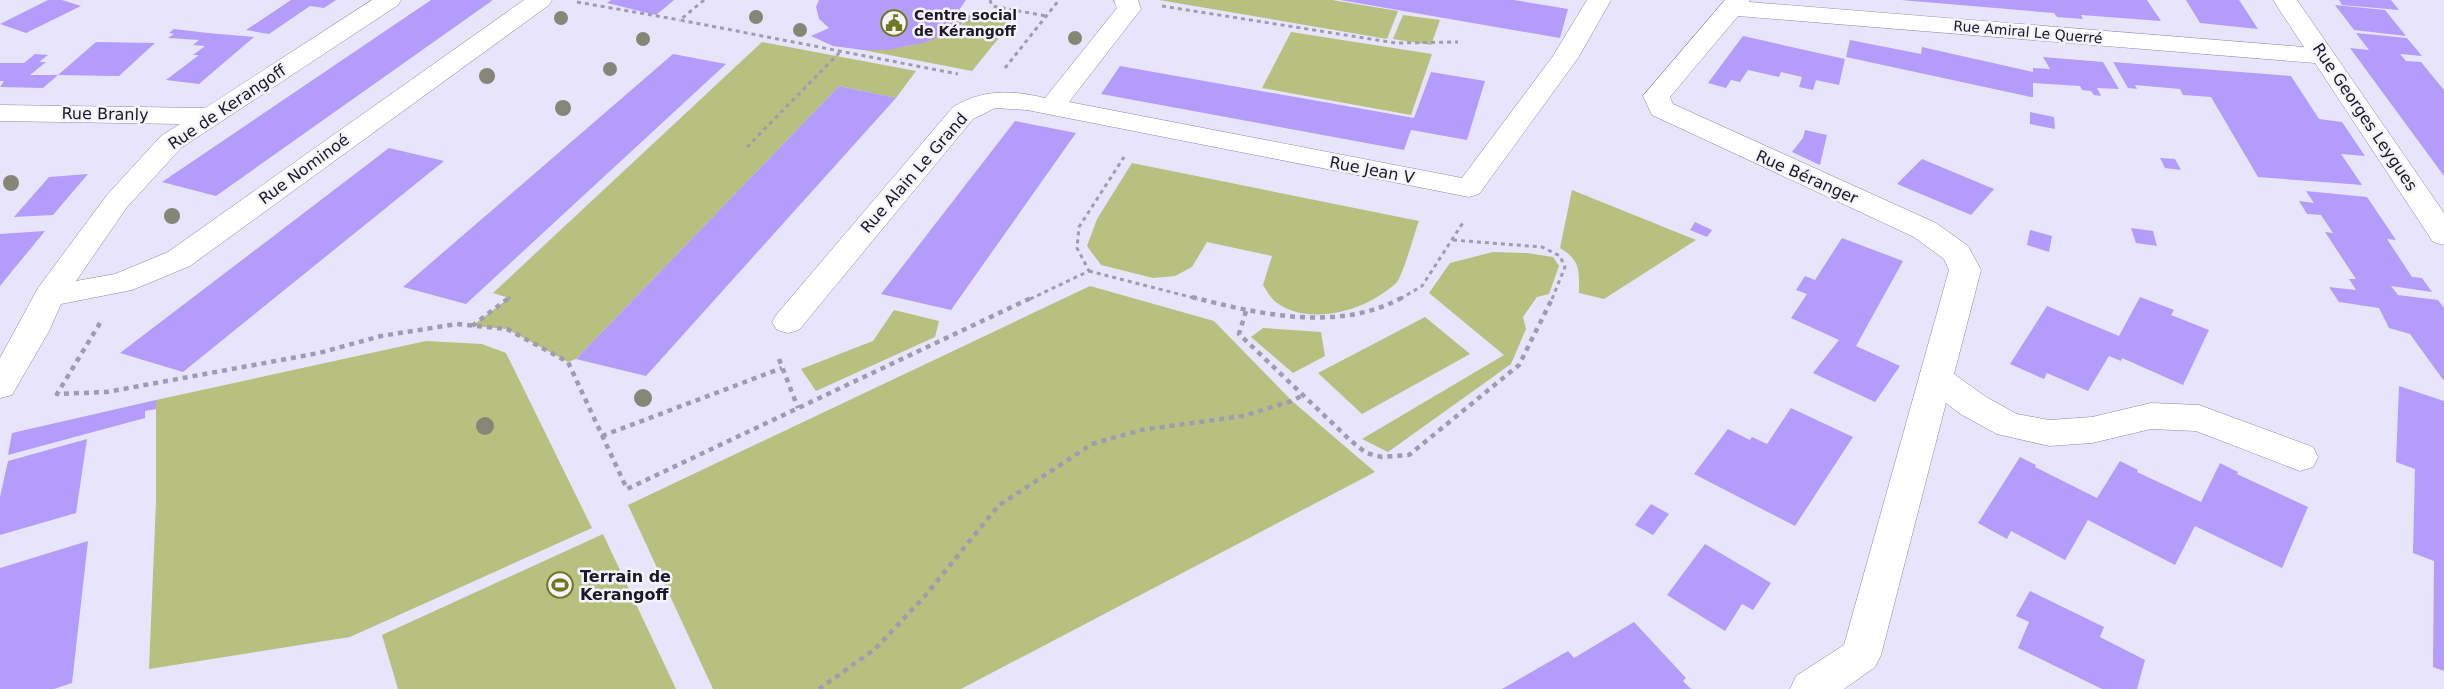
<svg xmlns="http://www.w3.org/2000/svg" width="2444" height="689" viewBox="0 0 2444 689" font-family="'DejaVu Sans',sans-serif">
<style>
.green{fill:#b7c07f}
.building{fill:#b49cfc}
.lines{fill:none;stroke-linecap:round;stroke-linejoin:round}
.minor-casing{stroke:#8e86ab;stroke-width:1}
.path-far1{stroke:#9f9bb0;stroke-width:3;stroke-dasharray:4 4;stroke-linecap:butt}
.path{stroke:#9f9bb0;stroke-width:4.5;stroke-dasharray:5 5;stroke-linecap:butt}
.minor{fill:#fff;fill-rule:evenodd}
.tree{fill:#868677}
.labels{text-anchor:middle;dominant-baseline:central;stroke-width:5;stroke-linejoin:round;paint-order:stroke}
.far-poi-label{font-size:14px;font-weight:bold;fill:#1c1827;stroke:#f5f3fc;text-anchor:start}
.far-street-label{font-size:14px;fill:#1c1827;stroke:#f5f3fc}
.street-label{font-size:16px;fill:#1c1827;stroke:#f5f3fc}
.poi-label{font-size:16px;font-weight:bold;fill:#1c1827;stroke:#f5f3fc;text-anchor:start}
</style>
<rect width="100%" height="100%" fill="#e8e4fc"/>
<g class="green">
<polygon points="1159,0 1332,0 1398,11 1387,39"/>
<polygon points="1403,15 1440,20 1431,45 1393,39"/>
<path d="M 973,16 L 1011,23 L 972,71 L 863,50 C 904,49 941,43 973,16 Z"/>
<polygon points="1291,32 1432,54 1411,115 1262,88"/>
<polygon points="762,42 916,71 896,98 839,86 576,359 568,362 507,329 472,326 509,298 493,293"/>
<path d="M 1132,163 L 1419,221 C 1414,234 1404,272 1397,282 C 1395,285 1390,288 1386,291 C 1359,312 1308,325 1277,303 C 1271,299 1267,291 1263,285 L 1272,256 L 1207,242 L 1192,267 L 1175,276 L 1153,278 L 1101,265 L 1087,246 L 1097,219 Z"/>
<path d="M 1572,190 L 1696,240 L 1604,299 L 1579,293 C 1579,270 1581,261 1560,248 Z"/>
<polygon points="1493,252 1527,253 1553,257 1559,266 1549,294 1537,297 1523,317 1526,329 1511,364 1388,452 1362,439 1504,355 1429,293 1450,263"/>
<polygon points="1090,286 1214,321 1292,401 1375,472 961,689 713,689 628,505"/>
<polygon points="894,310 939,321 935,337 816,391 801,369 873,341"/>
<polygon points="1425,317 1470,354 1362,414 1318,373"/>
<polygon points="1263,328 1321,332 1325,356 1293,373 1251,337"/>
<polygon points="426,341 482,344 506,353 592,528 350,637 149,669 156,502 156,400"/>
<polygon points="603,534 676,689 398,689 382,635"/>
</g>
<g class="building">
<polygon points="48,0 62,0 81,6 26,33 0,24"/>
<polygon points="291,0 336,0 324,8 310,6 269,34 246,30"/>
<polygon points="431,0 493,0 216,196 162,182"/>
<polygon points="611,0 674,0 656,15 607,3"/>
<polygon points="819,0 966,0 957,13 973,16 947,34 923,43 887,50 863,50 833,46 811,36 829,28 819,19 816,7"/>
<polygon points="1340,0 1514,0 1568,9 1560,38"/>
<polygon points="1901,0 2147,0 2161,21 2081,15 2083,19 2057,17 2054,13"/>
<polygon points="2186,0 2239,0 2258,29 2200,23"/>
<polygon points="2339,0 2391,0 2399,10 2342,5"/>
<polygon points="2335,5 2385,10 2406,36 2354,30"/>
<polygon points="174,29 208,33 254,37 199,84 166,80 199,55 193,55 205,46 193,45 199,40 168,38 174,34 169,33"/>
<polygon points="2356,33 2407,38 2422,56 2400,54 2406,61 2421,62 2444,90 2444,176 2350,48 2369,50"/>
<polygon points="1743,36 1845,59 1839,85 1816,80 1813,90 1799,87 1802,77 1781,72 1779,77 1748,70 1740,82 1731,80 1726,88 1708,83"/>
<polygon points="1850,40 1921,54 1922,47 2033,72 2033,68 2050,69 2043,57 2103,62 2119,89 2097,88 2101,96 2094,95 2091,91 2082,90 2080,86 2033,83 2033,97 2031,97 1846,57"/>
<polygon points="96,42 155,43 119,76 58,75"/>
<polygon points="35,54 48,55 39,62 46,62 30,75 58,75 43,88 0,87 4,81 0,81 0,63 24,63"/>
<polygon points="673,54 726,64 466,304 403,287"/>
<polygon points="2113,62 2291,76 2319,119 2342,122 2365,156 2341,154 2362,185 2258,177 2211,97 2183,95 2180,89 2135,85 2137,89 2128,88"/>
<polygon points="1120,66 1414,118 1431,72 1485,81 1467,140 1411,130 1404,150 1101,94"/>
<polygon points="839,86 896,98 646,376 576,359"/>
<polygon points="2030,112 2054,117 2055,129 2030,124"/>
<polygon points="1015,121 1076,133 951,310 881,294"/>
<polygon points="1805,130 1827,135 1820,165 1792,152 1803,138"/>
<polygon points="389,148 444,161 183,372 120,353"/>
<polygon points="2160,158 2175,159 2181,170 2165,168"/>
<polygon points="1922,159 1994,189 1971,215 1897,184"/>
<polygon points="88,174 53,215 14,217 49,177"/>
<polygon points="2306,191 2367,197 2396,240 2387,239 2412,277 2422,278 2432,292 2391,286 2398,295 2438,300 2444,308 2444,381 2410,334 2389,328 2379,308 2339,302 2329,287 2356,290 2349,279 2356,279 2325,232 2333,233 2321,215 2307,214 2299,201 2314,203"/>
<polygon points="1695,222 1712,230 1707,237 1690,230"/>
<polygon points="2131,228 2153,231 2157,246 2136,243"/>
<polygon points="2030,230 2052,236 2049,252 2027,245"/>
<polygon points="45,231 13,270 0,286 0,234"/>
<polygon points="1842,238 1903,261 1856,346 1900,366 1875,402 1813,373 1839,340 1791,318 1807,294 1796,290 1805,276 1815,280"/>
<polygon points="2140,297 2174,310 2171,315 2209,330 2183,385 2122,358 2121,361 2109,356 2088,391 2047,373 2044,379 2010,364 2047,306 2119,336"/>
<polygon points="2399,386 2444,401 2444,671 2433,667 2434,561 2413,553 2415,469 2396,462"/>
<polygon points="156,400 156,409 145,411 145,418 8,455 12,433"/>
<polygon points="1791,408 1853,437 1795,526 1694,474 1728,429 1750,440 1752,437 1767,444"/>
<polygon points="87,439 76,513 0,535 0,497 8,461"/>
<polygon points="2020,457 2036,465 2035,467 2097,498 2120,461 2138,470 2137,472 2201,502 2220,463 2238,472 2237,474 2308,507 2282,568 2195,526 2175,565 2088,520 2065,560 2011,531 2007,539 1978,523"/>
<polygon points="1651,504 1669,514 1653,535 1635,525"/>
<polygon points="88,541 72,683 54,689 0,689 0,568"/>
<polygon points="1705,544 1771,583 1753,610 1742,604 1725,631 1667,595"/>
<polygon points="2030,591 2104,627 2100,637 2145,660 2137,689 2102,689 2018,648 2029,622 2016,616"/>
<polygon points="1634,622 1686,678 1683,681 1691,689 1502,689 1568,651 1574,658"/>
</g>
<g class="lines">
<g class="minor-casing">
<g id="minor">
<polygon points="372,0 401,0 398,5 181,148 127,207 76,281 115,274 168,252 524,0 552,0 549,5 190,266 132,290 61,304 49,331 12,395 0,398 0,358 38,288 107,195 161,136 180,124 0,121 0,105 205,108"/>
<path d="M 1114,0 L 1138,0 L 1141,9 L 1069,102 L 1462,178 L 1553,56 L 1587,0 L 1611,0 L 1578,58 L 1479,194 L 1469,197 L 1027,110 L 995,108 L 973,119 L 799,330 L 788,333 L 777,330 L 772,322 L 777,314 L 953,107 C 983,89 1012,90 1045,98 L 1117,8 Z"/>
<polygon points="1725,0 1750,0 1749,2 2304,47 2273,0 2297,0 2444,213 2444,245 2433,242 2315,63 1738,16 1670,97 1673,104 1936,223 1968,246 1981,270 1954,374 1986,397 2017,414 2049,420 2092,417 2151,403 2199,405 2313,447 2318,457 2313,467 2300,471 2196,431 2151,429 2092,443 2049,446 1997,434 1962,415 1946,403 1881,655 1875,667 1844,689 1790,689 1796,676 1844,645 1949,270 1944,259 1914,237 1652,115 1643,96"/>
</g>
</g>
<g class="path-far1">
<polyline points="704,0 680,20 958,74"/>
<polyline points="990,0 992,6 1046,16"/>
<polyline points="577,2 680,20"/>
<polyline points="1162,6 1396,43 1458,42"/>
<polyline points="1005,68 1059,0"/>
<polyline points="747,147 841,51"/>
<polyline points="1453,240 1542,247 1560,256 1565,267 1552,299"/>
<polyline points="1089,271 1198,299"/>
<polyline points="508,299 510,297"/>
<polyline points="1030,299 1089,271 1077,248 1079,227 1124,157"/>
<polyline points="1400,299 1422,286 1464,221"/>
</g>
<g class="path">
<path d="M 1192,297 C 1257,314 1340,333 1403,297"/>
<polyline points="1246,311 1239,334 1350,440 1366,453 1382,457 1409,455 1519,365 1553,297"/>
<polyline points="100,323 57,394 107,392 319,353 381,336 457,324 507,329 568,362 627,489 1033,297"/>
<polyline points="472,326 510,297"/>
<polyline points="779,359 798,408"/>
<polyline points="602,436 782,368"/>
<polyline points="819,689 875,649 925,596 998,506 1092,444 1141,430 1243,416 1292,401 1303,395"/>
</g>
<use href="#minor" class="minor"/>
</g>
<g class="tree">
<circle cx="756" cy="17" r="7"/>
<circle cx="561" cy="18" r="7"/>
<circle cx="800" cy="30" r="7"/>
<circle cx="1075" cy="38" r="7"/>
<circle cx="643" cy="39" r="7"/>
<circle cx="610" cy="69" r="7"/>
<circle cx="487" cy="76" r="8"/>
<circle cx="563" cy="108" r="8"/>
<circle cx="11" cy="183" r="8"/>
<circle cx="172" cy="216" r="8"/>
<circle cx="643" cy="398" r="9"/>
<circle cx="485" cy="426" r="9"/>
</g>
<defs>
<g id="civic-ring" transform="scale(1.35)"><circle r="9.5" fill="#f5f3fc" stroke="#6f7720" stroke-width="1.5"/><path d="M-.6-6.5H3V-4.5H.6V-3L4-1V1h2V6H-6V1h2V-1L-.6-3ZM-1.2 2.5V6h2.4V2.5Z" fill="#6f7720"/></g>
<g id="stadium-ring" transform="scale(1.35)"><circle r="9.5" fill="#f5f3fc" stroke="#6f7720" stroke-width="1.5"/><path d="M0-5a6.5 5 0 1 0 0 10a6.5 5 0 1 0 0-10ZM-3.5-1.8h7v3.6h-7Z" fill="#6f7720"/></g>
</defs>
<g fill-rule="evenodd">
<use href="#civic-ring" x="894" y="23"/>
<use href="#stadium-ring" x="560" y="585"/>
</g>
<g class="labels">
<g class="far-poi-label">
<text x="914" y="15">Centre social<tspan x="914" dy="16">de Kérangoff</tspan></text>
</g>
<g class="far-street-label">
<text transform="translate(2028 32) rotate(5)">Rue Amiral Le Querré</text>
</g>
<g class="street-label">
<text transform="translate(227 107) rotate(-34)">Rue de Kerangoff</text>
<text transform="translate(105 114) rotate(1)">Rue Branly</text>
<text transform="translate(2365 117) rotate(56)">Rue Georges Leygues</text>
<text transform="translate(304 169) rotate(-36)">Rue Nominoé</text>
<text transform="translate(1372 170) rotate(11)">Rue Jean V</text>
<text transform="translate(914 173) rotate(-49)">Rue Alain Le Grand</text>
<text transform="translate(1807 177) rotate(24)">Rue Béranger</text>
</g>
<g class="poi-label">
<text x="580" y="576">Terrain de<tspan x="580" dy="18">Kerangoff</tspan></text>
</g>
</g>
</svg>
